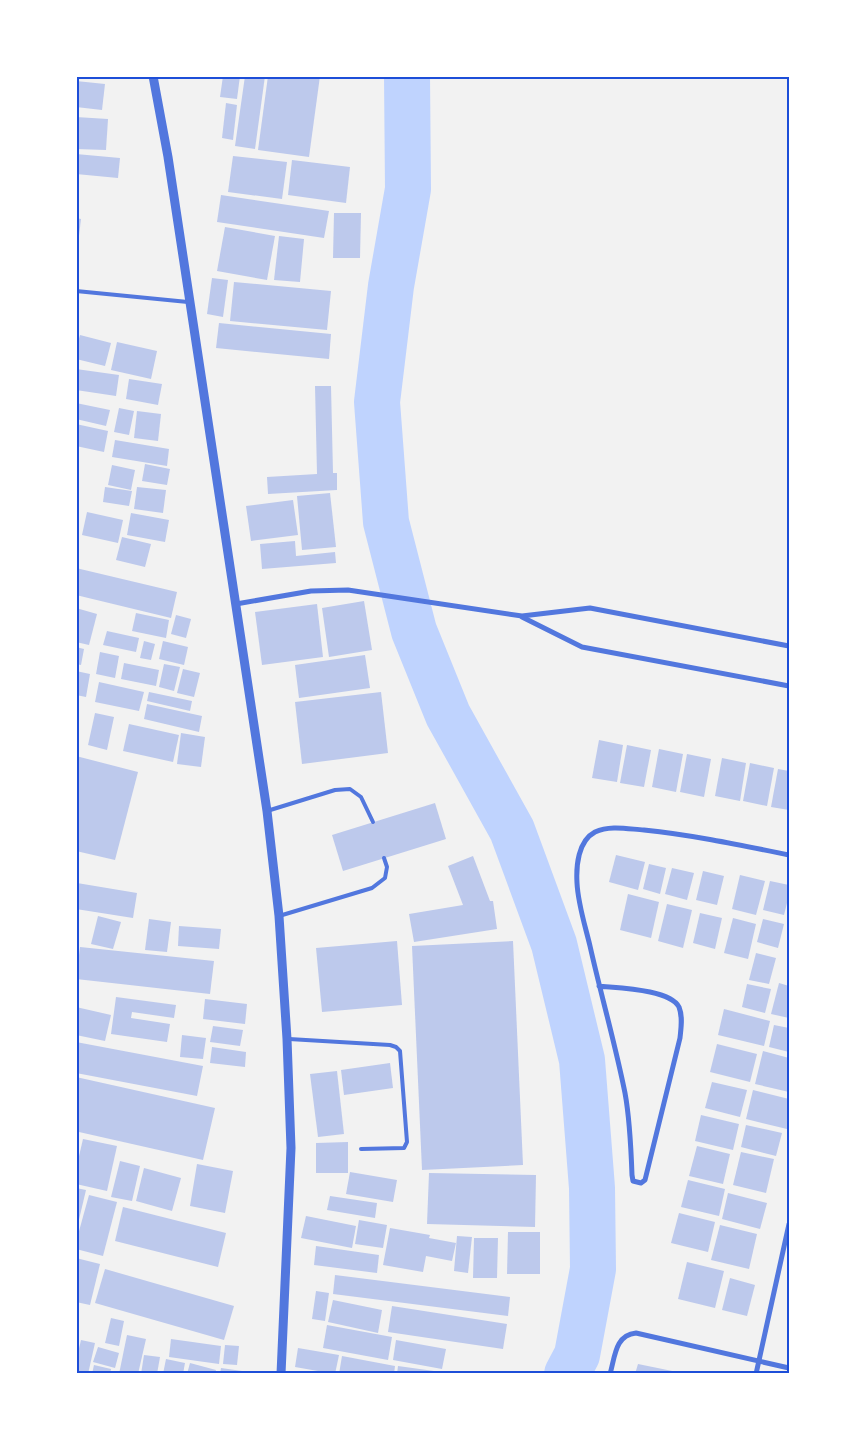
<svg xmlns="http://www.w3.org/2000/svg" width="865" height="1450" viewBox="0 0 865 1450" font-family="'Source Sans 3',sans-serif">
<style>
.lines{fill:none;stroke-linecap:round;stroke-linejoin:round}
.river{stroke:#bfd3fe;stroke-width:46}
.building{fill:#bdc9ec}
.service{stroke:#5277de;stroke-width:4}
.minor{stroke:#5277de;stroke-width:5}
.tertiary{stroke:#5277de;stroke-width:9}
.neatline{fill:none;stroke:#1d4ed8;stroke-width:2}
</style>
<rect width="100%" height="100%" fill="#f2f2f2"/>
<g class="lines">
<polyline class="river" points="407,76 408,189 391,286 377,402 386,522 414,631 448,715 512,830 554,944 582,1060 592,1188 593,1269 577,1355 567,1374"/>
</g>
<g class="building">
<polygon points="223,76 240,76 237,99 220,97"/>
<polygon points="245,76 265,76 255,149 235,146"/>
<polygon points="268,76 320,76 309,157 258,150"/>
<polygon points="76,81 105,84 102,110 76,107"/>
<polygon points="226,103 237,105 233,140 222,138"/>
<polygon points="76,117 108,119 106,150 76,149"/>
<polygon points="76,154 120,158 118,178 76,174"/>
<polygon points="233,156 287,162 282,199 228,192"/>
<polygon points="292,160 350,167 346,203 288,195"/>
<polygon points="221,195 329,211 324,238 217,222"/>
<polygon points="334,213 361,213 360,258 333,258"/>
<polygon points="76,218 81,219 78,244 76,244"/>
<polygon points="225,227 275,236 267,280 217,271"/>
<polygon points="279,236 304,239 300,282 274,280"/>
<polygon points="212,278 228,280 223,317 207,314"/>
<polygon points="234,282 331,291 327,330 230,321"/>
<polygon points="219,323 331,334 329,359 216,348"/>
<polygon points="80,335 111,343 105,366 76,359 76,350"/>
<polygon points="117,342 157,351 151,379 111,370"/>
<polygon points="76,369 119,375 116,396 76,390"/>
<polygon points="129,379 162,384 158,405 126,399"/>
<polygon points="315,386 331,386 333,473 337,473 337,490 268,494 267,477 317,474"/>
<polygon points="76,403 110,410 106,426 76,419"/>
<polygon points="119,408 134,411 129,435 114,432"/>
<polygon points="137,411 161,414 158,441 134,438"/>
<polygon points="76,424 108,431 104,452 76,446"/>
<polygon points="115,440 169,449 167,466 112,457"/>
<polygon points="145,464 170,469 167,485 142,481"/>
<polygon points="112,465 135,470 131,490 108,485"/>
<polygon points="105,487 132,491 129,506 103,502"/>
<polygon points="137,487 166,490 163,513 134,509"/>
<polygon points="330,493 336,547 302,550 297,496"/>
<polygon points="293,500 298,535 251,541 246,506"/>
<polygon points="87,512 123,520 118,543 82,535"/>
<polygon points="131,513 169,520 165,542 127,535"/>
<polygon points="122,537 151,544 145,567 116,560"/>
<polygon points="295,541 296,556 335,552 336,563 262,569 260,544"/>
<polygon points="76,568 177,592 171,618 76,595"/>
<polygon points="364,601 372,650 329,657 322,608"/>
<polygon points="317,604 323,657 262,665 255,612"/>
<polygon points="76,608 97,614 89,645 76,642"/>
<polygon points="136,613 169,620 166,638 132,631"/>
<polygon points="176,615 191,619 186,638 171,634"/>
<polygon points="107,631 139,638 136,652 103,645"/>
<polygon points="144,641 155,644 151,660 140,658"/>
<polygon points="163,641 188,647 184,665 159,659"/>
<polygon points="76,647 84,649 81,665 76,664"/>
<polygon points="100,652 119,656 115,678 96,674"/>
<polygon points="365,655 370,688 299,698 295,665"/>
<polygon points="124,663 159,670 156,686 121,679"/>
<polygon points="164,664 180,667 174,691 159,687"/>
<polygon points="183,669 200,673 194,697 177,693"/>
<polygon points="76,671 90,674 86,697 76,695"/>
<polygon points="99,682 144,692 139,711 95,702"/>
<polygon points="149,692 192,701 190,711 147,701"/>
<polygon points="381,692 388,753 302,764 295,702"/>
<polygon points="147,704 202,716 199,732 144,719"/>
<polygon points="95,713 114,717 107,750 88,745"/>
<polygon points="129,724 179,735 173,762 123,751"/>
<polygon points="181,733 205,737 201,767 177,764"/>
<polygon points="599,740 623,745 617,782 592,778"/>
<polygon points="627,745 651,750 644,787 620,783"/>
<polygon points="659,749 683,754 676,792 652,787"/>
<polygon points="687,754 711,759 704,797 680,792"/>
<polygon points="76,756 138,772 115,860 76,851"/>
<polygon points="722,758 746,763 740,801 715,796"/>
<polygon points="750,763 774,768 767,806 743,801"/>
<polygon points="778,769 789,771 789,810 771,807"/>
<polygon points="435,803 446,839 343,871 332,835"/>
<polygon points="616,855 645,862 638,890 609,882"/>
<polygon points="473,856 490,901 493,901 497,929 414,942 409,914 463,905 448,866"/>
<polygon points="649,864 666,868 660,894 643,889"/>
<polygon points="672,868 694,873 687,900 665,894"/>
<polygon points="703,871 724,876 717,905 696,900"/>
<polygon points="740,875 765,881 756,915 732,909"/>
<polygon points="770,881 789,885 789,895 784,915 763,910"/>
<polygon points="77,883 137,893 133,918 76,909"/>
<polygon points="628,894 659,902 651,938 620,930"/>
<polygon points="667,904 692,910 683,948 658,941"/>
<polygon points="700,913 722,918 715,949 693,943"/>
<polygon points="98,916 121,922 113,949 91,944"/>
<polygon points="733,918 756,924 748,959 724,953"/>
<polygon points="149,919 171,922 167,952 145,950"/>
<polygon points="763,919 784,924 778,948 757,942"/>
<polygon points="179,926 221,929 219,949 178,946"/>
<polygon points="397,941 402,1005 322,1012 316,948"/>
<polygon points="513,941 523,1165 422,1170 412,946"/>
<polygon points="80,947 214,961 210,994 76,979"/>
<polygon points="756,953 776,958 769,984 749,980"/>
<polygon points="779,983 789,986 789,1018 771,1014"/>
<polygon points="747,984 771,989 765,1013 742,1007"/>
<polygon points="116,997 176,1005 174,1018 132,1012 131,1018 170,1024 167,1042 111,1034"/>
<polygon points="205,999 247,1004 245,1024 203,1019"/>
<polygon points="76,1007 111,1015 105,1041 76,1035"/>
<polygon points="724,1009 770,1021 764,1046 718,1035"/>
<polygon points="774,1025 789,1028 789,1052 769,1047"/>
<polygon points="213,1026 243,1030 240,1046 210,1042"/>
<polygon points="182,1035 206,1038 203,1059 180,1057"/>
<polygon points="76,1042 203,1066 197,1096 76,1073"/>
<polygon points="717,1044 757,1054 750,1082 710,1072"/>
<polygon points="212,1047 246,1052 245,1067 210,1063"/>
<polygon points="763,1051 789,1058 789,1092 755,1084"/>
<polygon points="390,1063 393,1088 344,1095 341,1070"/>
<polygon points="337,1071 344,1134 318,1137 310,1074"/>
<polygon points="76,1077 215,1108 203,1160 79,1132 76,1140"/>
<polygon points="712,1082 747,1090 740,1117 705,1108"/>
<polygon points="753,1090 789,1099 789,1122 787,1129 746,1119"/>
<polygon points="701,1115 739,1124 733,1150 695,1141"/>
<polygon points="746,1125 782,1133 776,1156 741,1147"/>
<polygon points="83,1139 117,1146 107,1191 76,1184 76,1169"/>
<polygon points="348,1142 348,1173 316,1173 316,1143"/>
<polygon points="697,1146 730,1154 723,1184 689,1176"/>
<polygon points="741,1152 774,1159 766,1193 733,1185"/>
<polygon points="120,1161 140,1166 132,1201 111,1197"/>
<polygon points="197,1164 233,1171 225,1213 190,1206"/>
<polygon points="144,1168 181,1178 172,1211 136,1201"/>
<polygon points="350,1172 397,1180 393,1202 346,1194"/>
<polygon points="429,1173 536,1175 535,1227 427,1224"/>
<polygon points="688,1180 725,1189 719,1216 681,1207"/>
<polygon points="76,1188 86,1190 77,1228 76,1228"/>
<polygon points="728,1193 767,1203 760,1229 722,1219"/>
<polygon points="89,1195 117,1202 103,1256 76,1249 76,1242"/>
<polygon points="330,1196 377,1203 375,1218 327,1210"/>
<polygon points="123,1207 226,1233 218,1267 115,1241"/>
<polygon points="679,1213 715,1222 708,1252 671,1243"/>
<polygon points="306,1216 356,1226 352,1248 301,1238"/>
<polygon points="359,1220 387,1225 383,1248 355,1244"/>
<polygon points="720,1225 757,1234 749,1269 711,1260"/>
<polygon points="390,1228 430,1235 429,1238 456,1243 452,1261 426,1256 423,1272 383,1265"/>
<polygon points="508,1232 540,1232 540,1274 507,1274"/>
<polygon points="457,1236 472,1237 468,1273 454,1271"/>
<polygon points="474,1238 498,1238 497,1278 473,1278"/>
<polygon points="316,1246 379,1255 377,1273 314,1265"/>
<polygon points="76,1258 100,1264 90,1305 76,1302"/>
<polygon points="687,1262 724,1271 715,1308 678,1299"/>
<polygon points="105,1269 234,1306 224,1340 95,1303"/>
<polygon points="335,1275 510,1297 508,1316 333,1294"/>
<polygon points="730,1278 755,1285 747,1316 722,1310"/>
<polygon points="316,1291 329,1293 325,1321 312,1319"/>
<polygon points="333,1300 382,1310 378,1333 328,1322"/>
<polygon points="392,1306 507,1324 503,1349 388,1332"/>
<polygon points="111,1318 124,1321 119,1346 105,1343"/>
<polygon points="327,1325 392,1337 388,1360 323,1348"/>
<polygon points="127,1335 146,1339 138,1374 119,1374"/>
<polygon points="171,1339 221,1346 219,1364 169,1357"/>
<polygon points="81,1340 95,1343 88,1374 76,1374 76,1361"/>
<polygon points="396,1340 446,1349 442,1369 393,1360"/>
<polygon points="225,1345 239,1346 237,1365 223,1364"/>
<polygon points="98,1347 119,1353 115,1368 93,1362"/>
<polygon points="298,1348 339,1355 335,1374 295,1367"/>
<polygon points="144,1355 160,1357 157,1374 141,1374"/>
<polygon points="342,1356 395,1366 394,1374 339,1374"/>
<polygon points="166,1359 185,1363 183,1374 163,1374"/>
<polygon points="190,1363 216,1370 215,1374 187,1374"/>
<polygon points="638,1364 682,1373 682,1374 635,1374"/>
<polygon points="94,1365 111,1369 110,1374 92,1374"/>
<polygon points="398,1366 434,1371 434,1374 397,1374"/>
<polygon points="221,1368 242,1371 241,1374 220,1374"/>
</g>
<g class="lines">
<g class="service">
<polyline points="76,291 188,302"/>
<polyline points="267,811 335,790 350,789 361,797 373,822"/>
<polyline points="279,916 372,888 385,878 387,867 384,858"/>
<polyline points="289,1039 390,1045 396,1047 400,1051 407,1142 404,1148 361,1149"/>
</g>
<g class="minor">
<polyline points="236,604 311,591 348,590 522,616 590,608 789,646"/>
<polyline points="522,617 582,647 789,686"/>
<path d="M 599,986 C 617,988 670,989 679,1007 C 683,1017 681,1028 680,1038 L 645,1180 L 641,1183 L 633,1181 L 632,1175 C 631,1147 630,1120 625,1093 C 615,1043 601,995 590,946 C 585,925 578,904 577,883 C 576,866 578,841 595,832 C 610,825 628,829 644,830 C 693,835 740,845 789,855"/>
<path d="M 610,1374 C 615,1357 615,1335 636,1333 L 789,1368"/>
<polyline points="756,1374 789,1224"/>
</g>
<polyline class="tertiary" points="153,76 168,157 267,811 279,916 287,1039 291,1148 281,1374"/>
</g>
<rect width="865" height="1450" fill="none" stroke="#ffffff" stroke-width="155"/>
<rect x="78" y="78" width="710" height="1294" class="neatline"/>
</svg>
